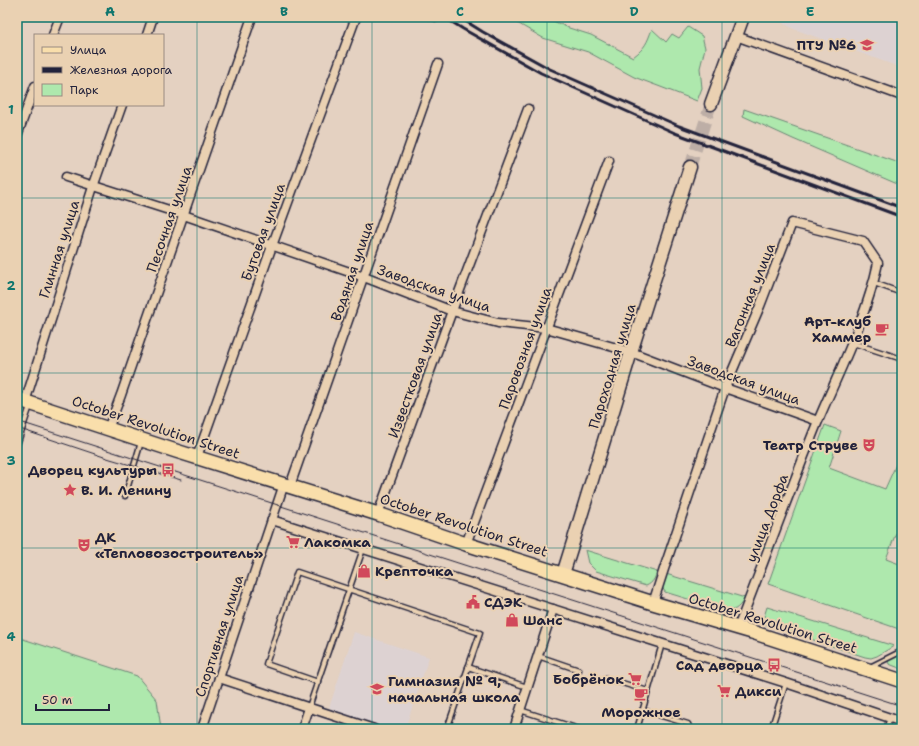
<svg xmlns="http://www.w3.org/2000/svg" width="919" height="746" viewBox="0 0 919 746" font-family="'Shantell Sans',sans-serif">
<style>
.built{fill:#ddd2d2}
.green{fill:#aee8ad;stroke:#688574}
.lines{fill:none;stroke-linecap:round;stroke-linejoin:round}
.secondary-tunnel{stroke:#bdaea6;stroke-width:12;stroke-dasharray:12 6;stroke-linecap:butt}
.lane-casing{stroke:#22223b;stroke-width:7}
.street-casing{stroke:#22223b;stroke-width:11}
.secondary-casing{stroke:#22223b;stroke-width:15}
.primary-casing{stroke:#22223b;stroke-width:16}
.lane{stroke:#ead1b2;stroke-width:4}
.street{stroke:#ead1b2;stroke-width:8}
.secondary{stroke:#ead1b2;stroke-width:12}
.primary{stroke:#f9deab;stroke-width:13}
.tram{stroke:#22223b;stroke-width:1}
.rail{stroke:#22223b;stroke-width:3}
.grid{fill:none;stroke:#0f766e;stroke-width:1;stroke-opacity:0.55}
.labels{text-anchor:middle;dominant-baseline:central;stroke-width:4;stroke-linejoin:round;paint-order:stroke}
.poi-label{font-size:14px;font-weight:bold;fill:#22223b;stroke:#ead1b2;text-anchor:start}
.street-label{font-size:14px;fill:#22223b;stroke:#ead1b2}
.neatline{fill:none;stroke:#0f766e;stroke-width:1.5}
.grid-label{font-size:13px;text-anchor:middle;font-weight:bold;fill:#0f766e}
</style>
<rect width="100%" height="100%" fill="#e4d1c1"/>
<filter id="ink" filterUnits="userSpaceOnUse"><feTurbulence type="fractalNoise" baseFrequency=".025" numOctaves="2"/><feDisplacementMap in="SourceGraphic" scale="8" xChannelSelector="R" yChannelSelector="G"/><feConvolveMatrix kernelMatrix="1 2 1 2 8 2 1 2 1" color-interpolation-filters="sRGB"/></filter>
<g filter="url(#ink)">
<g class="built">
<polygon points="772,17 902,17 902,68 794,29"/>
<polygon points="354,632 429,657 405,729 391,729 329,708"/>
</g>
<g class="green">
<path d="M 507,17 L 550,17 L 551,20 L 569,28 L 591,35 L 633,57 C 645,48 647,43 652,29 L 666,42 L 672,34 L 679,38 L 688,27 L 702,36 L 705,48 L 700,68 L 702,88 L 697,101 L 658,86 L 634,77 L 588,52 L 543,38 Z"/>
<polygon points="744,109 902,164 902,186 793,139 743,116"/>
<polygon points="825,425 841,431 829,468 885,489 902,451 902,517 886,559 902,565 902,630 768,584"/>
<path d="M 585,550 L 657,572 C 655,578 653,583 646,586 L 596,571 L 588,563 Z"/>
<path d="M 666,574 L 745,598 C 740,606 736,611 727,611 L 665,592 L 662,587 Z"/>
<polygon points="767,607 894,646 877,656 871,658 865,657 762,623"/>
<polygon points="17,637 137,676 157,700 161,729 17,729"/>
<polygon points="902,652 902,669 889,664 888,662 896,654"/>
</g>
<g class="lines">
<polyline class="secondary-tunnel" points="690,167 711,104"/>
<g class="lane-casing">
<g id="lane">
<polyline points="874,283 902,293"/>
<polyline points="853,343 902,359"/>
<polyline points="17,445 30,406"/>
<polyline points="125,496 141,442"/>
<polyline points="538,656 579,670"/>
<polyline points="468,667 527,687"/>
<polyline points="870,667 902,651"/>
<polyline points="606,678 648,691"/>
<polyline points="318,682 266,664 297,572 480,633 447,729"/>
<polyline points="309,707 363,549"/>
<polyline points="520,710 579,729"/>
<polyline points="642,710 688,724 690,729"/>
<polyline points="637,729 662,644"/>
<polyline points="771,729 786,683"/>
<polyline points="886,729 890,718"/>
</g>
</g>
<g class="street-casing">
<g id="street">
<polyline points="53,35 60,17"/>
<polyline points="147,35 153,17"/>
<polyline points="736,36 902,96"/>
<polyline points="17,136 35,86"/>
<polyline points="66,177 172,211 364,277 452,311 498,323 546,328 631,352 725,388 818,421"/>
<polyline points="25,402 93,187 122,105"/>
<polyline points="108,429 121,395 252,17"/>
<polyline points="197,457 272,246 356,17"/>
<polyline points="290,486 438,64"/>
<polyline points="378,514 452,311 528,109"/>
<polyline points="272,520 786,683 902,722"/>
<polyline points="466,544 609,161"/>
<path d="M 653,603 L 664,569 L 725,388 L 760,306 L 792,223 L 863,241 L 878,263 C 866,319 840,369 818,421 C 790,490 765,559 738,628"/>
<polyline points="219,678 374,729"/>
<polyline points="202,729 284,484"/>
<polyline points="302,729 309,708"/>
<polyline points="514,729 553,609"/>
</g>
</g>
<g class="secondary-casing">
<g id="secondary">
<polyline points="711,104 743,17"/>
<polyline points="563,574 574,539 631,352 690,167"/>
</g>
</g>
<g class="primary-casing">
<polyline id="primary" points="17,399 176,451 378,514 466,544 653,603 752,632 902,681"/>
</g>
<use href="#lane" class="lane"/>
<use href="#street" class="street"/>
<use href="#secondary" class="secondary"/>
<use href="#primary" class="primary"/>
<g class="tram">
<polyline points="17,421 902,706"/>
<polyline points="17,428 107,458 181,480"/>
</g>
<g class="rail">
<polyline points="425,17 437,21"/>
<polyline points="444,17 463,29 541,73 675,133 902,217"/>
<polyline points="459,17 483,32 550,69 679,126 902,208"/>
</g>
</g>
</g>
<path class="grid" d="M 197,17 L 197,729M 372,17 L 372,729M 547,17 L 547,729M 722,17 L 722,729M 17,198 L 902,198M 17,373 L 902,373M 17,548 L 902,548"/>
<defs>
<g id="university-bare" transform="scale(1.08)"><path d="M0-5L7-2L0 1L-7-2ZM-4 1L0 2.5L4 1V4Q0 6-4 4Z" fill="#d1495b" stroke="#ead1b2" stroke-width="2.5" paint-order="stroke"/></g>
<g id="cafe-bare" transform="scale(1.08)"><path d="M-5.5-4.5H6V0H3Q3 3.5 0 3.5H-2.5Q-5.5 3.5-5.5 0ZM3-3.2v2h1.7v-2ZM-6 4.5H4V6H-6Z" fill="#d1495b" stroke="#ead1b2" stroke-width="2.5" paint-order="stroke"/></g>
<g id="theatre-bare" transform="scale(1.08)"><path d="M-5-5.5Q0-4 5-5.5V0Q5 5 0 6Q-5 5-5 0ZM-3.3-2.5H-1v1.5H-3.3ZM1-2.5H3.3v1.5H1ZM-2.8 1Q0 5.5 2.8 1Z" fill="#d1495b" stroke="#ead1b2" stroke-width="2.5" paint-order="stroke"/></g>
<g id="bus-bare" transform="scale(1.08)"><path d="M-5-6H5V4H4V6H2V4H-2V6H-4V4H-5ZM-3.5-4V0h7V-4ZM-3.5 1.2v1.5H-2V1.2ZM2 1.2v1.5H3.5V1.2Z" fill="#d1495b" stroke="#ead1b2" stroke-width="2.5" paint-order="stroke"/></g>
<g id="sight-bare" transform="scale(1.08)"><path d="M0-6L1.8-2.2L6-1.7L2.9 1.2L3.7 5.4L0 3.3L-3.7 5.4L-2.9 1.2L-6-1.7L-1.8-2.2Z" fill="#d1495b" stroke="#ead1b2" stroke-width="2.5" paint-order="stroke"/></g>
<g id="supermarket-bare" transform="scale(1.08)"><path d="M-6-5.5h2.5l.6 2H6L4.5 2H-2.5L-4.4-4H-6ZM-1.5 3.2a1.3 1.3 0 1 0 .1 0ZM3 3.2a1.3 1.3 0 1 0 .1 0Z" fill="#d1495b" stroke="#ead1b2" stroke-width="2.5" paint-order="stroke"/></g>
<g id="shop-bare" transform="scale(1.08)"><path d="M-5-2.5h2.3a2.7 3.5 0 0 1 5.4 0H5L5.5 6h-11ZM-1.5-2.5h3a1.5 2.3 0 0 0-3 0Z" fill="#d1495b" stroke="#ead1b2" stroke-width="2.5" paint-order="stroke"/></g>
<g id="civic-bare" transform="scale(1.08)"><path d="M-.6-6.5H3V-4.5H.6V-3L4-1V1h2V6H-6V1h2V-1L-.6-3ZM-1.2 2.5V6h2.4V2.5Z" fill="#d1495b" stroke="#ead1b2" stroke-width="2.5" paint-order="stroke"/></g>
<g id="school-bare" transform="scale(1.08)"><path d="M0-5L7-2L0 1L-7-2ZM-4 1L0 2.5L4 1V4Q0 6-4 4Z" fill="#d1495b" stroke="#ead1b2" stroke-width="2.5" paint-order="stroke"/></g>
</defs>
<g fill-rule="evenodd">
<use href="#university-bare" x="867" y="45"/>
<use href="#cafe-bare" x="882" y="329"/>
<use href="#theatre-bare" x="869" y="445"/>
<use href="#bus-bare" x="168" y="470"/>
<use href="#sight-bare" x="70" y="490"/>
<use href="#supermarket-bare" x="293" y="542"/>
<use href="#theatre-bare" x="84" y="545"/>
<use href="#shop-bare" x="364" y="571"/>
<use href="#civic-bare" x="473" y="602"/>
<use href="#shop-bare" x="512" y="620"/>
<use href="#bus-bare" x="774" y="665"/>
<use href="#supermarket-bare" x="635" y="679"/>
<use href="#school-bare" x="377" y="689"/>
<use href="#supermarket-bare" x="724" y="691"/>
<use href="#cafe-bare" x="641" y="694"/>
</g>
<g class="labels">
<g class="poi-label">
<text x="856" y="45" text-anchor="end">ПТУ №6</text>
<text x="871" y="321" text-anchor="end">Арт-клуб<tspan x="871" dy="16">Хаммер</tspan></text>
<text x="858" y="445" text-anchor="end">Театр Струве</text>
<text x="157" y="470" text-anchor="end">Дворец культуры</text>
<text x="81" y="490">В. И. Ленину</text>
<text x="95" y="537">ДК<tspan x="95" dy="16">«Тепловозостроитель»</tspan></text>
<text x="304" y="542">Лакомка</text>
<text x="375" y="571">Крепточка</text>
<text x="484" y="602">СДЭК</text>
<text x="523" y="620">Шанс</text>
<text x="763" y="665" text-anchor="end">Сад дворца</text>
<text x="624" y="679" text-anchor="end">Бобрёнок</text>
<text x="388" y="681">Гимназия № 9,<tspan x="388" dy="16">начальная школа</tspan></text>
<text x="735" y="691">Дикси</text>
<text x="641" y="712" text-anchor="middle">Морожное</text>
</g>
<g class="street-label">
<text transform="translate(169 219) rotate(-71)">Песочная улица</text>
<text transform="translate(263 232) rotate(-70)">Бутовая улица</text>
<text transform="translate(59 249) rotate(-72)">Глинная улица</text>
<text transform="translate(352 271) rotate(-71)">Водяная улица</text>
<text transform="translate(434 288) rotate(19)">Заводская улица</text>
<text transform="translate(750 295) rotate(-68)">Вагонная улица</text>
<text transform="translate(525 348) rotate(-70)">Паровозная улица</text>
<text transform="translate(612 366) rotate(-73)">Пароходная улица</text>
<text transform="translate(415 375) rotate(-70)">Известковая улица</text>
<text transform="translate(744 380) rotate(20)">Заводская улица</text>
<text transform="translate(156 427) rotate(18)">October Revolution Street</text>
<text transform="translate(767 518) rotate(-69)">улица Дорфа</text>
<text transform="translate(464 525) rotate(18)">October Revolution Street</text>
<text transform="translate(773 623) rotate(17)">October Revolution Street</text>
<text transform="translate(219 636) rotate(-72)">Спортивная улица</text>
</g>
</g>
<rect width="919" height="746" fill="none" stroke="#ead1b2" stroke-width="44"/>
<rect x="34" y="34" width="130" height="72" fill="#ead1b2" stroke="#9a8b82"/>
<rect x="42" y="47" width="20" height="6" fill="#f9deab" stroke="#9a8b82"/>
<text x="70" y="54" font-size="12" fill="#22223b">Улица</text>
<rect x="42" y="67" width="20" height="6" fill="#22223b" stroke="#9a8b82"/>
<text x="70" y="74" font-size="12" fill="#22223b">Железная дорога</text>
<rect x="42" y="84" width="20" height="12" fill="#aee8ad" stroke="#9a8b82"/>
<text x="70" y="94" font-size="12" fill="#22223b">Парк</text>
<path d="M36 704v6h73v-6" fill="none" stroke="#22223b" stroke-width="2"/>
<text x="42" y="704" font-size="12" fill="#22223b" stroke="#ead1b2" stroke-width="3" paint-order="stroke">50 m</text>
<rect x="22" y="22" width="875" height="702" class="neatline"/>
<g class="grid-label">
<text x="110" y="16">A</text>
<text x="284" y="16">B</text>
<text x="460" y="16">C</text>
<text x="634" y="16">D</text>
<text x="810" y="16">E</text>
<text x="11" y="114">1</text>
<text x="11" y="290">2</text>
<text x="11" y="465">3</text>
<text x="11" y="641">4</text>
</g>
</svg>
